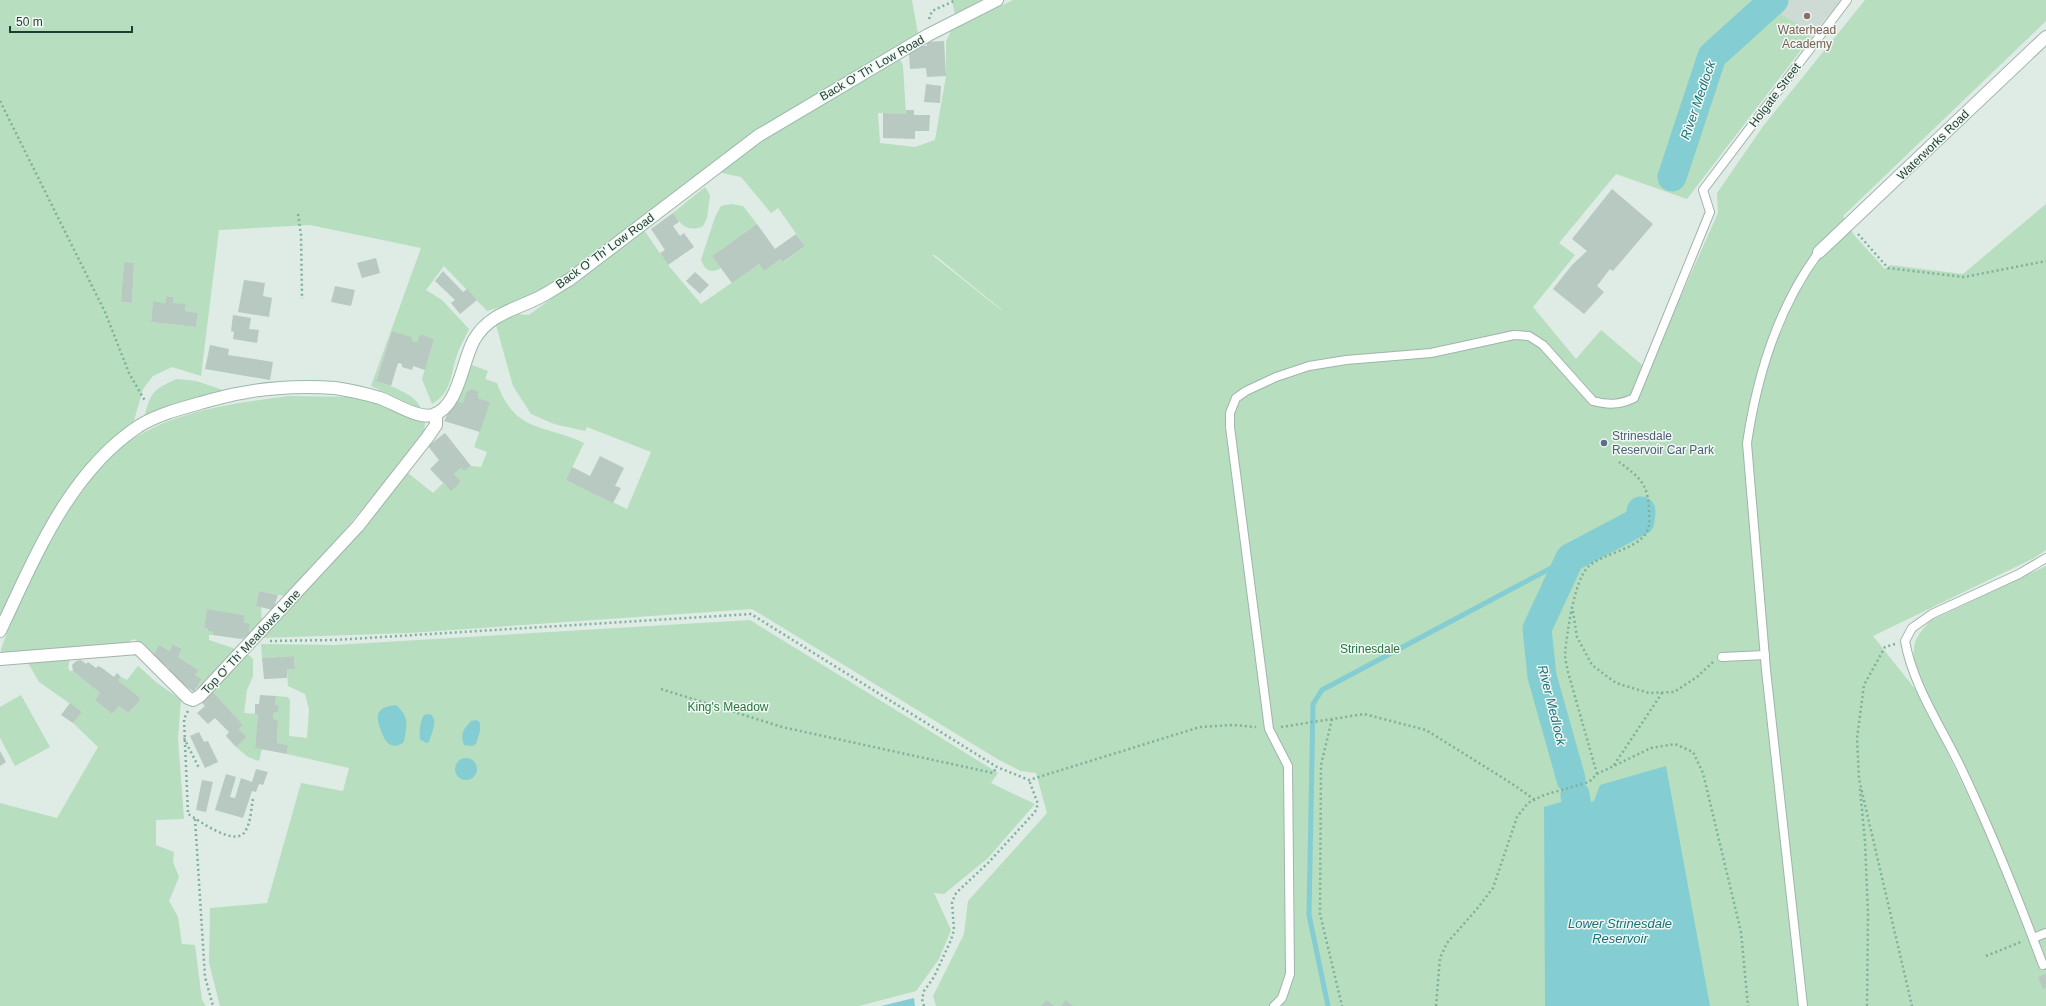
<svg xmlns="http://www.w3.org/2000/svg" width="2046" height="1006" viewBox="0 0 2046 1006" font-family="Helvetica,sans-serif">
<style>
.built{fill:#cddbd4}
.green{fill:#b7debe;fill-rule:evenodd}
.water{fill:#84cdd3}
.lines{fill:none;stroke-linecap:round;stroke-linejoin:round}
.stream{stroke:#84cdd3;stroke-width:5}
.river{stroke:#84cdd3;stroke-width:29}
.building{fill:#b7c9c0}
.lane-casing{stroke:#a2b3ac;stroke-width:10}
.street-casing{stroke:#a2b3ac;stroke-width:14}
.secondary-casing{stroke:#9db7ac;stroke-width:14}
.path{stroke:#7eb09c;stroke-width:2.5;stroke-dasharray:2 3;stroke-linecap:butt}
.lane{stroke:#fff;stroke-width:8}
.street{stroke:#fff;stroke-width:12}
.secondary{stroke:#fff;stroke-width:12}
.education-dot{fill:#8d6e63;stroke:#f0f8f3;stroke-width:1.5}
.service-dot{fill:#5c6f8a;stroke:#f0f8f3;stroke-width:1.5}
.labels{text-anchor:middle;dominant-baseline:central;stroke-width:3;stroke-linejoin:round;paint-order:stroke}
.education-label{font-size:12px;fill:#785e54;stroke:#f0f8f3}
.street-label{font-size:12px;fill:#1f3c32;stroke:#f0f8f3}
.service-label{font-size:12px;fill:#4e5e75;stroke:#f0f8f3;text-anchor:start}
.park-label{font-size:12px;fill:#28743f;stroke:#f0f8f3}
.water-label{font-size:13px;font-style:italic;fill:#17717a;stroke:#f0f8f3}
</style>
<rect width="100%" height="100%" fill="#dfebe5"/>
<polygon class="built" points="1757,0 1841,0 1814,33"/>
<g class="green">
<path d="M 0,0 L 912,0 L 918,34 L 559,279 L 523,300 L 487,311 L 444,266 L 426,290 L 442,300 L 469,329 C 466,336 461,344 458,352 C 450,373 453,392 432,404 L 422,379 L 434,339 L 420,334 L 417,342 L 412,341 L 412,337 L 392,331 L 376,380 C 390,387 416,393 421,409 L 371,386 L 421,248 L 310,225 L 219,230 L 201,376 L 172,367 L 153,376 L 143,389 L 133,424 L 105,444 L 67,490 L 34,544 L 0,618 ZM 124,262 L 134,263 L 132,303 L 121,302 L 121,305 ZM 166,296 L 174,297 L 173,303 L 186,305 L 185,311 L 198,313 L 196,327 L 151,322 L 153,301 L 165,303 Z"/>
<polygon points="952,0 982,0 955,15"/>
<path d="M 1013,0 L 1757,0 L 1814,33 L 1687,199 L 1616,174 L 1559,243 L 1575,255 L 1533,307 L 1576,359 L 1601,330 L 1648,370 L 1718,213 L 1717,193 L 1764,125 L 1865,0 L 2046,0 L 2046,21 L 1843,216 L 1854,235 L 1885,269 L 1890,265 L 1963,274 L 2046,204 L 2046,550 L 2034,558 L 1873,636 L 1919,694 L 1980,820 L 1988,817 L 1914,665 C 1913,642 1914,639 1930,621 L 2046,566 L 2046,1006 L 936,1006 L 933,996 L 964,934 L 968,901 L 1047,813 L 1036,773 L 1021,771 L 999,760 L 752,609 L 409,633 L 261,638 L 408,473 L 433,493 L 443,483 L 451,490 L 461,482 L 454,474 L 461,468 L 464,471 L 471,466 L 481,467 L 487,452 L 474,447 L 490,402 L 478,398 L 478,391 L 472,389 L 466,392 L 463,403 L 455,401 L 472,365 L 488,371 L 485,379 L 497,383 C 515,434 545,424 584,443 L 566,480 L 627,509 L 651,452 L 587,427 L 585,431 L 554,424 L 531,414 L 513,386 L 496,325 L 517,314 L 529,315 L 644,230 L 668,265 L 701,304 L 759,264 L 764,271 L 781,259 L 784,262 L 805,246 L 778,208 L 771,213 L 741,177 L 717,172 C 773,129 837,95 898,59 L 901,61 L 903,66 L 906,114 L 878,113 L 880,143 L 915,147 L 935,140 L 946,76 L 946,41 L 951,31 ZM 931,254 L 936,256 L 1002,310 L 1001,310 Z"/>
<path d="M 705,187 L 710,195 L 707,218 L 703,226 C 688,233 681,225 673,213 Z"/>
<path d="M 731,204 L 743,206 L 757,224 L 712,256 L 721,268 C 710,274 705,270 701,260 L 715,217 L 721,206 Z"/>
<path d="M 177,379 L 196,381 L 226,391 L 144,418 C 150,393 153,389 177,379 Z"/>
<path d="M 289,396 L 352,397 L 396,410 L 425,423 L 424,435 L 289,597 L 259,591 L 256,606 L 261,607 L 262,625 L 247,640 L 241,639 L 249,634 L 250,624 L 244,622 L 244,615 L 207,609 L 204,628 L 208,629 L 208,631 L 213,632 L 213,635 L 209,635 L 209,640 L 233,648 L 235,651 L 202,688 L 197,688 L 202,679 L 195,675 L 197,670 L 178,657 L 182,649 L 174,644 L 170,651 L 159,645 L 152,657 L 145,645 L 134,639 L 126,643 L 1,653 L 1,649 C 21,596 43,550 74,503 C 87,484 100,465 118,449 C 127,441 148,430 159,425 C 200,407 245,402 289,396 Z"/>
<polygon points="750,620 998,773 991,783 1035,804 988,858 944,894 934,893 951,930 939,959 916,991 859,1006 220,1006 209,963 210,908 267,903 301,783 343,791 349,768 287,754 288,745 277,743 278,720 273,719 274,712 278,712 279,705 275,705 276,696 288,697 290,701 289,736 307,738 309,709 305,694 288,686 287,669 295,669 294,656 262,658 261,644 335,645"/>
<polygon points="247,653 253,659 253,676 247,690 244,713 258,714 255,748 262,749 259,761 248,757 236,747 247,737 239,729 243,725 212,691"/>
<polygon points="70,658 68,668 70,671 73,671 100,693 95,700 112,714 119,706 128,713 140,701 139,697 118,680 121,677 127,680 138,666 156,682 181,700 178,738 184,819 156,820 156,845 174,852 173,862 179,877 169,901 178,917 182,944 195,945 202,1000 206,1006 0,1006 0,803 57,818 98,747 73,723 82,712 39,682 27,661"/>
<polygon points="21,695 50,747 15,766 0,738 0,707"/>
</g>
<g class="water">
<path d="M 396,705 C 410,718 407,724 404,742 C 390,752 384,740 380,728 C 375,712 379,707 396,705 Z"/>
<path d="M 430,714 C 439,720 431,734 429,742 L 426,743 L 420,739 C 419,731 420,722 424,715 Z"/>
<path d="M 477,720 L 480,723 L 480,731 L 476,744 L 472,746 L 464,745 C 460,733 463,730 471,721 Z"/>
<circle cx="466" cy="769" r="11"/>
<polygon points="1666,766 1710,1006 1545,1006 1544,807 1561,802 1573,808 1594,801 1600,785"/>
<polygon points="914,998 915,1006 881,1006"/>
</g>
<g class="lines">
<polyline class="stream" points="1328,1006 1309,915 1313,704 1322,690 1570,558"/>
<g class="river">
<polyline points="1672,177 1712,56 1774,0"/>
<polyline points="1571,779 1542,676 1537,629 1570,558 1640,521 1641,511"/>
<polyline points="1575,795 1584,846"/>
</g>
</g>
<g class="building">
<polygon points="944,41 946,76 927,77 926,68 910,69 909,53 918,46 927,46 926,42"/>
<polygon points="926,84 941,86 940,103 924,102"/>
<polygon points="906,110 914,110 914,115 930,115 929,131 915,131 915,139 883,138 883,113 906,114"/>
<polygon points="1612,189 1653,224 1613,271 1610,269 1597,286 1604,292 1584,314 1553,289 1572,265 1587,251 1572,239"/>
<polygon points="673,213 679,222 673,226 680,236 684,233 694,247 668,265 660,253 665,250 651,229"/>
<polygon points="757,224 775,249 796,234 805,246 783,262 781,259 764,271 759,264 732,283 712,256"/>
<polygon points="376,258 380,273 362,278 357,263"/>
<polygon points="124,262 134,263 132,303 121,302"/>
<polygon points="443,271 463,292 467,289 477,300 460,314 451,303 455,300 435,281"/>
<polygon points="695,272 709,285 700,294 686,281"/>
<polygon points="244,280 265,283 263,296 272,298 269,317 238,312"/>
<polygon points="335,286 355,290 351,306 331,302"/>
<polygon points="166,296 174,297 173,303 186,304 185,311 198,313 196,327 151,322 153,301 165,303"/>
<polygon points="233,315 251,318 249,329 259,330 257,343 233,339 234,332 231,331"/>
<polygon points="392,331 412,337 412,341 417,342 420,334 434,339 425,370 413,366 412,370 402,367 402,364 398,363 391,386 376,381"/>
<polygon points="210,345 229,349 228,355 273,362 270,380 205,369"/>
<polygon points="472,389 478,391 478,398 490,402 480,432 444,421 455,401 463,403 466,392"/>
<polygon points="445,433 471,466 464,471 461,468 454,474 461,482 451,491 430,469 439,460 428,446"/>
<polygon points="600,456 624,468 615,486 621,488 613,503 566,480 572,467 590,476"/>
<polygon points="259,591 278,595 273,610 256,606"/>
<polygon points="207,609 244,615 244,622 250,624 249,634 241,639 213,635 213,632 208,631 208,629 204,628"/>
<polygon points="173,644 182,649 178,657 198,670 195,675 202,679 194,692 167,673 169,668 152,657 159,645 170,651"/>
<polygon points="294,656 295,669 287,669 287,678 264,679 262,658"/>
<polygon points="81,660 86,664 88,662 96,668 98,666 102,668 114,677 117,673 121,677 118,680 139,697 140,701 128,713 119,706 112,714 95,700 100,693 73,671 72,665 76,661"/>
<polygon points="212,691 243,725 239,729 247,737 236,747 226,736 229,732 215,718 208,724 197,713 205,706 201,702"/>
<polygon points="260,695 276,696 275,705 279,705 278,712 274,712 273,719 278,720 277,743 288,745 287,754 255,748 258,714 255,714 255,704 259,704"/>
<polygon points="70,703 82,712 73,723 61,715"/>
<polygon points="199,732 204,742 208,741 218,762 205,768 190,736"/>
<polygon points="0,751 6,762 0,766"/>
<polygon points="256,769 268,772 263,785 259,784 256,792 252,791 243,818 215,810 226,774 236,777 230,797 235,798 241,778 252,782"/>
<polygon points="202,780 213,782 206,812 196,810"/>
<polygon points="2046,974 2046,988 2043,989 2038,977"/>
<polygon points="1047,1000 1054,1006 1041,1006"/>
<polygon points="1066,1000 1073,1006 1061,1006"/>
</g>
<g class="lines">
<g class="lane-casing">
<g id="lane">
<polyline points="1722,657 1765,655"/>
<polyline points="2033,938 2046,933"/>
<path d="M 2043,965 C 2018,898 1992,833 1961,768 C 1942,728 1913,686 1905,641 L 1912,628 L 1932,614 L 2019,574 L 2046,558"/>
<path d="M 1274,1006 L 1282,998 L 1290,974 L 1288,766 L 1269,729 L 1230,427 L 1230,413 L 1236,398 L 1246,391 L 1276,377 L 1309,366 L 1346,360 L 1431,353 L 1514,335 L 1529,336 L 1543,345 L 1593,401 C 1608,405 1620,405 1634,398 L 1710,212 L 1703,190 L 1847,0"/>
<path d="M 1803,1006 L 1766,670 L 1747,443 C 1757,376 1778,307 1819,252"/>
</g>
</g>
<g class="street-casing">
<g id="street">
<polyline points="1819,252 2046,37"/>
<polyline points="0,659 138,648 188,698 193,700 200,696 358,526 427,438 436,425 436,414"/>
</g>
</g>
<g class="secondary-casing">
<path id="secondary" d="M 0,631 C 35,557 69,472 139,426 C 160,413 187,407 211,400 C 250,389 295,385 335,388 C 349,390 366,394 380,398 C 394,403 418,419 433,415 C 459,407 462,361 474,340 C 488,315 513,310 536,299 C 547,294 558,286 569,280 L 758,136 L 928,35 L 997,0"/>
</g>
<g class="path">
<polyline points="929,19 932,11 956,0"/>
<polyline points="0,101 105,312 129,373 145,401"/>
<polyline points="298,214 301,235 302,299"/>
<polyline points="1858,234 1888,268 1964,277 2046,261"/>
<polyline points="1573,611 1577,637 1592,665 1616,683 1649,693 1674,692 1697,677 1713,662"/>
<polyline points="270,641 334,640 751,614 997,767 1029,780 1200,727 1233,725 1256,727"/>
<polyline points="1895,644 1885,647 1864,685 1857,738 1859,779 1912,1006"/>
<polyline points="661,689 782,727 993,773 997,767"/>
<path d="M 188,711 L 184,719 L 188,814 C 200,821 237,849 246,830 C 251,821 251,809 253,799"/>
<polyline points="1332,719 1321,765 1320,914 1342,1006"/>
<polyline points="1281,727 1364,714 1426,730 1511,783 1535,800"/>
<polyline points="184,738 199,768"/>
<polyline points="1614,765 1662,693"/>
<path d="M 1597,774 L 1568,672 C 1567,666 1565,660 1565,654 C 1567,633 1574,581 1588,567 C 1603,552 1646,549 1649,525 C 1650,521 1649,515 1649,510 C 1648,483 1639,477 1619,462"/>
<polyline points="1860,789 1865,841 1868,913 1867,1006"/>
<polyline points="195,819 205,977 213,1006"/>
<polyline points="1986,956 2023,941"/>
<polyline points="924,1006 922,999 924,991 934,977 951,940 954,930 952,902 956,893 988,863 1035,812 1038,804 1029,780"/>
<polyline points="1436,1006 1440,958 1447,943 1476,910 1493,888 1517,817 1528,803 1544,795 1589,782 1597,774 1651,748 1675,744 1693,752 1703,773 1741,932 1748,1006"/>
</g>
<use href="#lane" class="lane"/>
<use href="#street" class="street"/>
<use href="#secondary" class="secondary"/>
</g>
<circle class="education-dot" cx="1807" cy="16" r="4"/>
<circle class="service-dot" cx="1604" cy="443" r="4"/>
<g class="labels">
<g class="education-label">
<text x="1807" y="30">Waterhead<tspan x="1807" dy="14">Academy</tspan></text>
</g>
<g class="street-label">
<text transform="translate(872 68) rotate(-30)">Back O' Th' Low Road</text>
<text transform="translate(1775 95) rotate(-53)">Holgate Street</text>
<text transform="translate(1933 145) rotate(-44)">Waterworks Road</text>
<text transform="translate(605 251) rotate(-36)">Back O' Th' Low Road</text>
<text transform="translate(251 642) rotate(-47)">Top O' Th' Meadows Lane</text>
</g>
<g class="service-label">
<text x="1612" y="436">Strinesdale<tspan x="1612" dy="14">Reservoir Car Park</tspan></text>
</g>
<g class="park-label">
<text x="1370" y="649">Strinesdale</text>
<text x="728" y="707">King's Meadow</text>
</g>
<g class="water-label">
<text transform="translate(1698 100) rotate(-71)">River Medlock</text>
<text transform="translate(1552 705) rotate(76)">River Medlock</text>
<text x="1620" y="923">Lower Strinesdale<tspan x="1620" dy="15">Reservoir</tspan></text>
</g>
</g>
<path d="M10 26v6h122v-6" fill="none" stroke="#1f3c32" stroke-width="2"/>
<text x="16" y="26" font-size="12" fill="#1f3c32" stroke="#f0f8f3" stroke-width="3" paint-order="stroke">50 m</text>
</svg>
